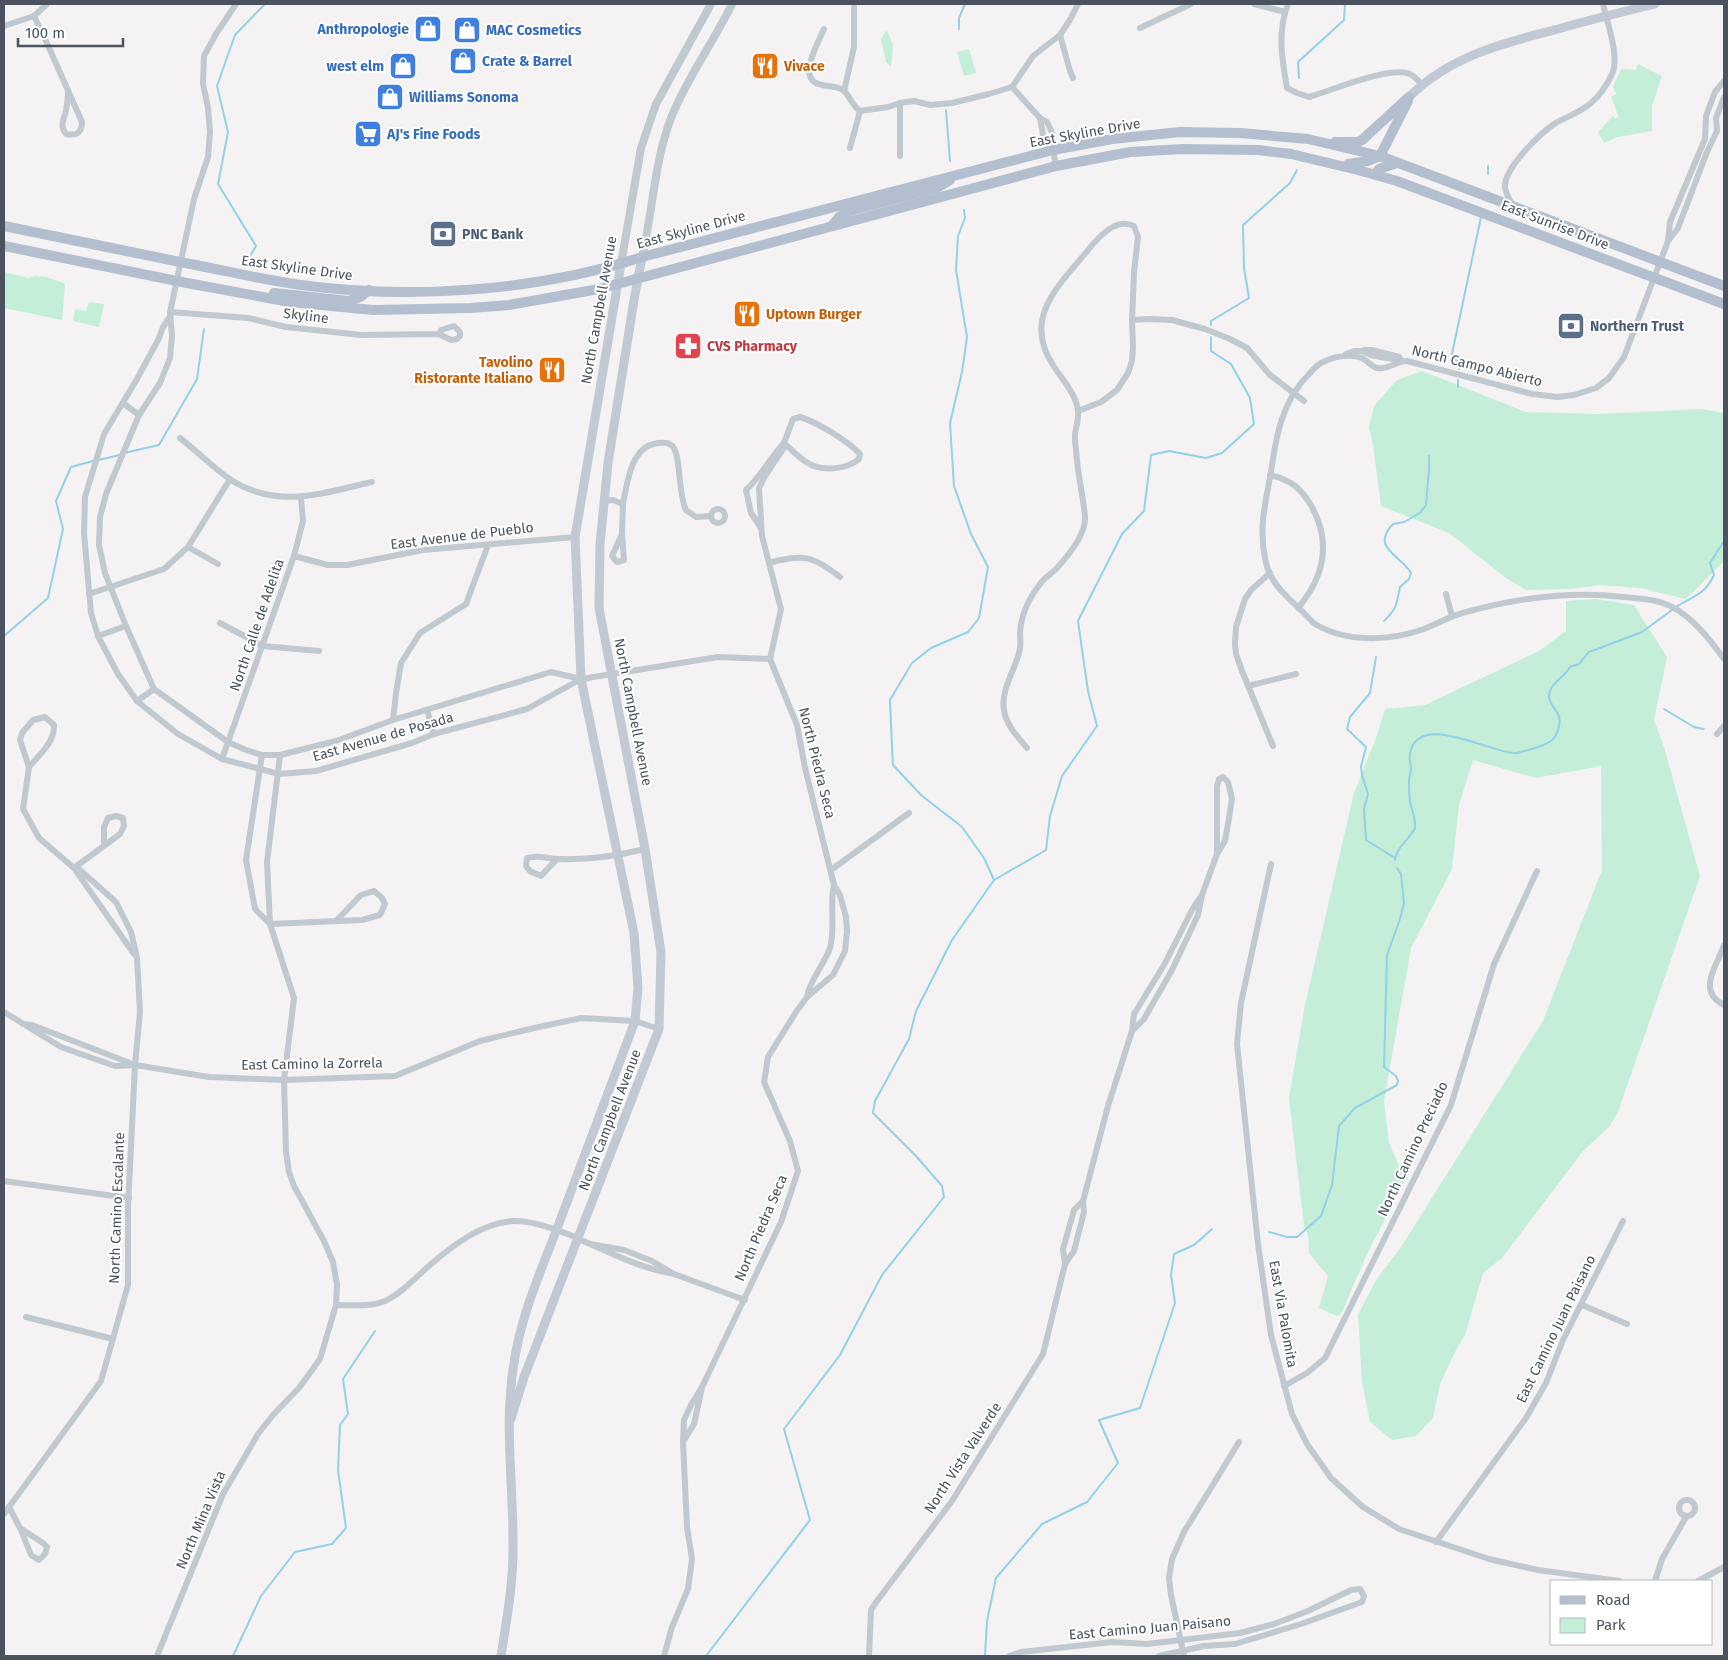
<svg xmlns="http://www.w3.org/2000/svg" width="1728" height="1660" viewBox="0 0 1728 1660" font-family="'Fira Sans',sans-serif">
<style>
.green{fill:#c4eed7}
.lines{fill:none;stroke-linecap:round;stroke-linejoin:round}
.stream{stroke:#93d1e9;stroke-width:2}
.minor{stroke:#c0c8d0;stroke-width:6}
.tertiary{stroke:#c0c8d0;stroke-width:8}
.secondary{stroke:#c1c9d4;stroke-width:9}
.primary{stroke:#b3bfcf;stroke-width:10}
.labels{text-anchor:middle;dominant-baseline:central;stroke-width:4;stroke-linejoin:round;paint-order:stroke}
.shop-label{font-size:14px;font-weight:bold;fill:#366cbe;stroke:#fff;text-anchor:start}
.food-label{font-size:14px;font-weight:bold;fill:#c56008;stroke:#fff;text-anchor:start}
.street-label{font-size:14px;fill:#4a535f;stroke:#fff}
.service-label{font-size:14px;font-weight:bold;fill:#4e5e75;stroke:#fff;text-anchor:start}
.health-label{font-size:14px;font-weight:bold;fill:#be3a42;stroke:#fff;text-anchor:start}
</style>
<rect width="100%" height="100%" fill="#f4f2f2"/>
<g class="green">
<polygon points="886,31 888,32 893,45 891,67 886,62 881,39"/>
<polygon points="969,49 976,73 964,76 957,52"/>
<polygon points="1638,64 1662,76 1652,106 1652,131 1617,137 1604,143 1598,132 1613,116 1615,119 1619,117 1611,97 1616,94 1613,87 1621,69 1636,70"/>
<polygon points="4,272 29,278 35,276 46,277 64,283 65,285 62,320 4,308"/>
<polygon points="89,302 104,304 99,327 73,321 75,309 86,311"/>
<polygon points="1422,371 1526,412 1599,414 1702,409 1724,413 1724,561 1686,599 1640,588 1601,585 1569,589 1526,590 1506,578 1449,533 1381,506 1373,445 1369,427 1374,406 1397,380"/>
<polygon points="1596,599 1634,605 1667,657 1654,720 1664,747 1700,876 1619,1109 1610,1126 1583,1151 1502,1258 1483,1273 1465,1335 1455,1352 1440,1384 1433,1418 1416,1436 1392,1440 1370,1422 1362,1381 1358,1315 1375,1282 1403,1244 1543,1021 1602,870 1601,766 1536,778 1473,760 1459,805 1452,869 1411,948 1384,1101 1389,1143 1405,1180 1368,1252 1341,1314 1337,1316 1319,1308 1328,1276 1309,1253 1308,1235 1304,1225 1289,1098 1305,1005 1354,793 1376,738 1385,709 1425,705 1539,651 1566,631 1566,601"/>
</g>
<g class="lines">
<g class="stream">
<polyline points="959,29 959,18 965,4"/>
<polyline points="1299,78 1298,62 1344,20 1345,4"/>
<polyline points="946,110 950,161"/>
<polyline points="1488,174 1488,166"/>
<polyline points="250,256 256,246 218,184 228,132 217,86 235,35 265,4"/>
<polyline points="1211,325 1211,321 1249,298 1244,268 1243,225 1290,183 1297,170"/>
<polyline points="1459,369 1460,366 1452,354 1481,217"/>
<polyline points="1458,387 1458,380"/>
<polyline points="124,453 159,445 197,379 204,329"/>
<polyline points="98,460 120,455"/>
<path d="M 1676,607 C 1693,596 1705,595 1714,575 L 1710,563 L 1724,541"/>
<path d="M 1384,621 C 1398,607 1396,605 1400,587 L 1409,579 L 1411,573 C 1401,555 1370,548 1393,524 L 1404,522 L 1420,513 L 1426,505 L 1429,469 L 1429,456"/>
<polyline points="4,636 48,598 63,529 56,501 71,467 93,461"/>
<polyline points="1376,657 1370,693 1350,717 1347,729 1366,747 1361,767 1362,775 1368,794 1364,809 1366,840 1395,858"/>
<polyline points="1664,709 1694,727 1704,729"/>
<path d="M 1395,860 C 1396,847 1410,839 1415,828 C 1416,818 1412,811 1410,802 C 1409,795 1409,787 1409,780 C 1409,776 1411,773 1411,769 C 1411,764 1409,759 1410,754 C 1417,710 1490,753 1515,753 C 1520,753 1546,745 1551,741 C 1558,736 1562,721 1558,714 C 1555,709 1550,704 1549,697 C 1548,684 1564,678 1570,667 L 1579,664 L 1589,652 L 1642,632 L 1672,610"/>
<polyline points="994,880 1046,850 1050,816 1062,776 1097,726 1088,691 1078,621 1122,534 1144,511 1151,455 1169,451 1206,458 1222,453 1254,424 1250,398 1231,364 1211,351 1211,337"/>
<polyline points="1269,1232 1287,1237 1297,1237 1321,1216 1332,1185 1339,1126 1355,1108 1397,1085 1398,1081 1396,1076 1384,1067 1387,955 1400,919 1404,903 1401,874 1397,868"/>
<polyline points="233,1656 261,1596 295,1552 332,1544 346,1528 338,1470 340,1425 348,1414 343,1379 375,1331"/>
<polyline points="706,1656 810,1520 784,1429 840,1355 882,1275 944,1197 942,1186 916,1156 873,1113 875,1101 909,1039 916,1011 952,940 994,880 984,858 962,827 921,795 893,765 892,747 890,700 912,663 931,648 968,632 979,618 988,567 971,534 954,486 950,423 962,372 967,337 956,270 958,236 965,218 964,210"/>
<polyline points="985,1656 987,1621 996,1578 1042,1524 1087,1502 1118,1463 1099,1420 1140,1408 1175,1303 1171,1275 1174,1254 1194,1245 1212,1229"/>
</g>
<g class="minor">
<polyline points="236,4 216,34 204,56 203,84 208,108 210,132 208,157 194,199 170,312 172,336 170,358 160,383 139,415 106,494 100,517 99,545 105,573 126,626 154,689 228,742 246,750 262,755 280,755 336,741 393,720 551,672 581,679"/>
<polyline points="1254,4 1285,12"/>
<path d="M 1288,4 C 1277,32 1282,59 1287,88 L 1297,93 L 1309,97 C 1333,90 1384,68 1407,73 C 1413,74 1418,80 1422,85"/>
<path d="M 34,16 L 46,41 L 82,122 C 82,133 76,136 66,134 C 59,125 64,120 66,110 C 67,104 68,98 68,92"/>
<polyline points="4,26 34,16 47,4"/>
<polyline points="1140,28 1191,4"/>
<path d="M 824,29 C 819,41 799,75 816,83 C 824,87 835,85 843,90 C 850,95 851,105 860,111 L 888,107 L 900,103 L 914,101 L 930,105 L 952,103 L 989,94 L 1012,87 L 1040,118 L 1047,122 L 1053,135 L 1053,150 L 1044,140 L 1040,118"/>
<polyline points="1060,35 1070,71 1073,78"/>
<path d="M 1724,81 L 1715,92 L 1706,116 L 1705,139 L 1670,222 L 1668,241 L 1624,357 L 1609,378 L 1596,388 L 1574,395 L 1557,397 L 1532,394 L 1407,361 C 1398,361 1391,367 1383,368 C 1373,370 1370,362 1362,358 C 1350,353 1332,357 1321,363 C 1317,365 1313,370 1309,374 C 1282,401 1276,436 1271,472 C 1265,506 1258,529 1266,563 C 1271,584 1288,598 1303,612 C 1307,616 1311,621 1315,624 C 1347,643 1390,641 1424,629 C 1439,623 1450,616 1466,612 C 1517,598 1571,591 1623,597 C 1642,599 1662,599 1679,611 C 1697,623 1711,641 1724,659"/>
<polyline points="1012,87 1033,56 1060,35 1071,18 1078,4"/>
<polyline points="844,91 854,47 854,4"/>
<polyline points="850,148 860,111"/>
<polyline points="1053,150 1056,166"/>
<polyline points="900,156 900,103"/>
<path d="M 1514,207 C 1510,200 1505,194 1505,186 C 1505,167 1540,134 1554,124 C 1566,117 1581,112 1591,103 C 1601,95 1608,83 1613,72 C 1619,55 1607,22 1603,4"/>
<polyline points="1669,240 1678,228 1707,152 1717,131 1716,118 1724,97"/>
<polyline points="170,312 248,318 286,327 361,335 439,334 451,340 457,339 460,336 460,332 454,326 441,330 439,334"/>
<polyline points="169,318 163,327 159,338 137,379 104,434 85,497 84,533 91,613 98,636 118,674 137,701 178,734 222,759 279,774 316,771 412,743 434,734 527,709 581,679 718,657 770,659"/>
<polyline points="1132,320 1149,319 1172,320 1205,329 1230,339 1247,348 1270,375 1304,401"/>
<polyline points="1364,350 1372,350 1399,357"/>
<polyline points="1346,354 1354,351 1362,351 1371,355 1386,358 1401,360"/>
<polyline points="123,403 139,415"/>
<path d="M 800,417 C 817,422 848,441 860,454 L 859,459 C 846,470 821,472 806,462 C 798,457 791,449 784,443 L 793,419 Z"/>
<path d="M 180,438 C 197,451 213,468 231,480 C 279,510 321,493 372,482"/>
<path d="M 1270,475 C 1291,480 1301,488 1312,507 C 1332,544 1324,577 1298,608"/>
<path d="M 604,501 L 613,500 L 623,504 C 628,478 632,439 667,443 C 669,444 672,445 673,447 C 681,456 678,495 686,510 L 696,517 L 711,516"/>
<circle cx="718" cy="516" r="7"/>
<path d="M 761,528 L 751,513 L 746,490 C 761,476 770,458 784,443 L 783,449 L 765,476 L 759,488 L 762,536 L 781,609 L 770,659"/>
<polyline points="622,534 612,556 617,562 624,560 622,534 623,504"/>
<polyline points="188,547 218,564"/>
<polyline points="294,556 328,565 347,565 423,550 575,537"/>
<path d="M 769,563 C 803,554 812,555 840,577"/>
<polyline points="1270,573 1251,590 1245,599 1236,627 1235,644 1236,654 1242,671 1273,746"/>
<polyline points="89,594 164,569 188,547 230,479"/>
<polyline points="1446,594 1452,616"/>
<polyline points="220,623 263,646 319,651"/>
<polyline points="98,636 126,626"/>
<polyline points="1248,686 1296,674"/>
<polyline points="137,701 154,689"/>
<polyline points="427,710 434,734"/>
<polyline points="393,720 396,693 401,663 420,633 466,604 488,545"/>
<polyline points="1717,734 1724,726"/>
<path d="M 1027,748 C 1017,736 1006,725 1004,710 C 1000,689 1017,668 1020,648 C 1021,643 1020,638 1020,633 C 1021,616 1029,598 1040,584 C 1044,578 1051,574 1056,569 C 1068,556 1086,535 1085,517 C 1083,494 1077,472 1076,449 C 1075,444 1075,439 1075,434 C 1076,427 1079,418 1078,411 C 1077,395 1061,378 1053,365 C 1020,315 1064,281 1093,244 C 1104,232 1118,218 1134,226 L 1138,237 L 1134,272 L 1132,320 L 1133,347 L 1132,361 L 1128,373 L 1117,390 L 1101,402 L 1078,411"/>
<polyline points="262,755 246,860 255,909 270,924"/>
<polyline points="222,759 294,556 303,521 301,498"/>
<path d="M 29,767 C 39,755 55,742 54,725 L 45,717 L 33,720 L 22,733 L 20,740 L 29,767 L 23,809 L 39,838 L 74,868 L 134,954"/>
<path d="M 557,859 L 541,876 L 530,871 L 526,866 L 527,858 C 539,854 547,859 558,859 C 587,860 617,856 645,849"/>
<polyline points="1271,864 1241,1003 1237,1044 1258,1244 1271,1335 1292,1414 1307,1444 1331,1478 1363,1507 1399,1529 1489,1559 1538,1570 1619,1581"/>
<polyline points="74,868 120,834 124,826 123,818 116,816 108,818 104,827 104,845"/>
<polyline points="831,870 909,813"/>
<polyline points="270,924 362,920 380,915 385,904 382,898 374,891 361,895 337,920"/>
<path d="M 1724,945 C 1717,966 1696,991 1724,1005"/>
<path d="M 807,997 C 810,979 824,965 830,948 C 836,927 829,905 834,885"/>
<polyline points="4,1012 61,1047 115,1066 135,1065 32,1025 23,1024"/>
<polyline points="1132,1031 1144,1019 1172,970 1198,915 1202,895 1217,854 1225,841 1229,818 1232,799 1228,782 1223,777 1219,779 1217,786 1217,854"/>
<polyline points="135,1065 209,1077 284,1080 395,1076 480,1041 534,1028 581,1018 635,1021 659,1029"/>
<polyline points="4,1181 129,1198"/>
<polyline points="1065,1264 1063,1249 1074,1210 1083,1201"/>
<path d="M 674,1274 C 644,1269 617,1256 590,1244 L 624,1250 L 652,1261 L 674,1274 L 745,1300"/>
<path d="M 336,1305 C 352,1305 371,1307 385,1301 C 402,1293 416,1277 430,1265 C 453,1245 482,1223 513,1221 C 535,1220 570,1234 590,1244"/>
<polyline points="1582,1305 1627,1324"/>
<polyline points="26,1317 113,1339"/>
<polyline points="1284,1386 1307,1373 1325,1358 1451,1105 1494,964 1537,871"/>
<polyline points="702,1387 694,1424 683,1442 684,1420 691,1405 702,1387 781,1222 798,1171 790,1141 764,1082 768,1057 796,1012 807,997 833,975 845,951 847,931 846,917 840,895 834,885 805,768 797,725 770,659"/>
<circle cx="1687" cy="1508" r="8"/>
<polyline points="9,1507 20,1528 21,1530 31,1555 39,1560 45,1554 47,1547 43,1543 20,1528"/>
<polyline points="4,1514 101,1381 128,1285 128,1207 135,1065 140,1012 137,958 131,932 116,902 80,870 74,868"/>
<polyline points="1436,1542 1526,1418 1546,1383 1563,1340 1623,1221"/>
<polyline points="1655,1581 1662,1559 1686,1517"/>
<polyline points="1698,1581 1724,1567"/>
<polyline points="157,1656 223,1494 258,1434 273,1415 299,1388 320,1359 336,1305 337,1285 333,1262 324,1241 294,1186 289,1172 286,1152 284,1080 294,998 270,924 267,862 280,755"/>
<polyline points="664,1656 672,1627 688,1589 692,1559 687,1527 683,1442"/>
<polyline points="869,1656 871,1610 877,1601 952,1501 1043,1354 1065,1264 1074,1251 1084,1212 1083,1201 1108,1106 1132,1031 1134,1014 1164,965 1192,910 1202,895"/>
<polyline points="1009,1656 1021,1652 1112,1642 1147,1644 1240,1633 1274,1624 1308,1611 1351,1590 1360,1589 1364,1596 1362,1602 1301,1624 1235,1644 1204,1646 1159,1656"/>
<polyline points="1184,1656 1171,1595 1169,1578 1172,1559 1184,1532 1239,1442"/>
</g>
<g class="tertiary">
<path d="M 642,257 C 653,211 654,163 671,118 C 687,78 713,43 732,4"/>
<polyline points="621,264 641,148 656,104 711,4"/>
</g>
<g class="secondary">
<path d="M 1409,97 C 1450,56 1503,43 1558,29 C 1590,20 1622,12 1655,4"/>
<polyline points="511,1419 524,1377 659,1029 661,952 645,849 599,608 600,544 608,463 634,300 642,257"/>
<path d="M 501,1656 C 507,1618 514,1579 513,1540 C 513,1481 504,1422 514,1363 C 521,1315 541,1271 558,1226 C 584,1158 609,1089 635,1021 L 638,988 L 634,933 L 581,679 L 575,537 L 621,264"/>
</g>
<g class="primary">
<polyline points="1335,142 1358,142 1362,140 1409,97"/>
<polyline points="1348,164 1368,161 1380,156 1408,101"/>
<polyline points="1375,174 1379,169 1397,163"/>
<path d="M 4,226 C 66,239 128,251 190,264 C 227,271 264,280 301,285 C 410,300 538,291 642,257 L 1053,150 L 1112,139 L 1180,132 L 1240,133 L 1308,139 L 1380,156 L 1724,286"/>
<polyline points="832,226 839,217 850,211 937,188 950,180"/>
<polyline points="4,246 187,283 290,302 373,310 471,308 509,305 599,289 1056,166 1130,152 1183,149 1258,150 1291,154 1358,170 1397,181 1724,304"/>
<polyline points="274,293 348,301 360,297 369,290"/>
</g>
</g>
<defs>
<g id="shop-square" transform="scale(1.4375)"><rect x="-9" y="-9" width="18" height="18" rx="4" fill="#3f7fe0" stroke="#fff"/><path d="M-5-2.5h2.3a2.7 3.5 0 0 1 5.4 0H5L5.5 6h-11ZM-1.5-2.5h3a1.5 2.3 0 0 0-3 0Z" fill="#fff"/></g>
<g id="restaurant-square" transform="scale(1.4375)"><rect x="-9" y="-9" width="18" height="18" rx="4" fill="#e8710a" stroke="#fff"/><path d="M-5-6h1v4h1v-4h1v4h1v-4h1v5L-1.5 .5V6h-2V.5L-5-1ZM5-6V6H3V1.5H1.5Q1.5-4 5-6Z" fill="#fff"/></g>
<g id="supermarket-square" transform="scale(1.4375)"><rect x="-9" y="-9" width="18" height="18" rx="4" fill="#3f7fe0" stroke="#fff"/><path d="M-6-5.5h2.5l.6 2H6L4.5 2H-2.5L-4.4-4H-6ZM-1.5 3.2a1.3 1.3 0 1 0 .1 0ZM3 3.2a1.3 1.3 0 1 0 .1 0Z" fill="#fff"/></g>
<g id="bank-square" transform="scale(1.4375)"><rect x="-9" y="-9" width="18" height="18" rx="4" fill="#5c6f8a" stroke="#fff"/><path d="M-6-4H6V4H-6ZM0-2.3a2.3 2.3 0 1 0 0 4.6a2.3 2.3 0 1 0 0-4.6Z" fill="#fff"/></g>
<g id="pharmacy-square" transform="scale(1.4375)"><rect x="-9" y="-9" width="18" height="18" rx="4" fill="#e0444e" stroke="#fff"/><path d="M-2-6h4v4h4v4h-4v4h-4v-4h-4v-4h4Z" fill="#fff"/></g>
</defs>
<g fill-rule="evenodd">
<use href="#shop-square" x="428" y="29"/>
<use href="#shop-square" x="467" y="30"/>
<use href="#shop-square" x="463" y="61"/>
<use href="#shop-square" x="403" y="66"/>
<use href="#restaurant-square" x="765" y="66"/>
<use href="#shop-square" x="390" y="97"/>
<use href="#supermarket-square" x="368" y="134"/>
<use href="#bank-square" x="443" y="234"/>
<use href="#restaurant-square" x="747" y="314"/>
<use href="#bank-square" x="1571" y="326"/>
<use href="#pharmacy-square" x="688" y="346"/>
<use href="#restaurant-square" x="552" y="370"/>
</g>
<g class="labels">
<g class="shop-label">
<text x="409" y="29" text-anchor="end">Anthropologie</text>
<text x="486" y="30">MAC Cosmetics</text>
<text x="482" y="61">Crate &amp; Barrel</text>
<text x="384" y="66" text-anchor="end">west elm</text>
<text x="409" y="97">Williams Sonoma</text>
<text x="387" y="134">AJ's Fine Foods</text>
</g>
<g class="food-label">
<text x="784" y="66">Vivace</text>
<text x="766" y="314">Uptown Burger</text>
<text x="533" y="362" text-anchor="end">Tavolino<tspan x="533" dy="16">Ristorante Italiano</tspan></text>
</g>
<g class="street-label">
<text transform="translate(1085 133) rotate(-10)">East Skyline Drive</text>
<text transform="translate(1555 225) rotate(21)">East Sunrise Drive</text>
<text transform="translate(691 230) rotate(-15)">East Skyline Drive</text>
<text transform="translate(297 268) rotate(8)">East Skyline Drive</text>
<text transform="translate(599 310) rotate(-80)">North Campbell Avenue</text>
<text transform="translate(306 316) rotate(7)">Skyline</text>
<text transform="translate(1477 366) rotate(14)">North Campo Abierto</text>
<text transform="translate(462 536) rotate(-7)">East Avenue de Pueblo</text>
<text transform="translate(257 625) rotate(-71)">North Calle de Adelita</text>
<text transform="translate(633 712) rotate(79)">North Campbell Avenue</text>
<text transform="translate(383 737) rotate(-16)">East Avenue de Posada</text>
<text transform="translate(817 763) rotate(76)">North Piedra Seca</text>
<text transform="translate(312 1064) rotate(-1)">East Camino la Zorrela</text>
<text transform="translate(610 1120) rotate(-69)">North Campbell Avenue</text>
<text transform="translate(1413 1149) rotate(-65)">North Camino Preciado</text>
<text transform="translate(117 1208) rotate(-88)">North Camino Escalante</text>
<text transform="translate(761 1228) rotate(-67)">North Piedra Seca</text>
<text transform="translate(1283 1314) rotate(80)">East Via Palomita</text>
<text transform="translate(1556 1329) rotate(-64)">East Camino Juan Paisano</text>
<text transform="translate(963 1458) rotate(-57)">North Vista Valverde</text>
<text transform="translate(201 1520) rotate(-67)">North Mina Vista</text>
<text transform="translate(1150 1628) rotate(-5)">East Camino Juan Paisano</text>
</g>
<g class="service-label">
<text x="462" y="234">PNC Bank</text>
<text x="1590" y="326">Northern Trust</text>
</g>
<g class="health-label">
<text x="707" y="346">CVS Pharmacy</text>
</g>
</g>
<rect width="1728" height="1660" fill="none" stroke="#4a535f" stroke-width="10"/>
<rect x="1550" y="1580" width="162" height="65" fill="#ffffff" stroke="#b7babf"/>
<rect x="1560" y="1596" width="25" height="8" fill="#b3bfcf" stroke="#b7babf"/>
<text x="1596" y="1605" font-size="15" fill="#4a535f">Road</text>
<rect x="1560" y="1618" width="25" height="15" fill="#c4eed7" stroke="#b7babf"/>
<text x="1596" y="1630" font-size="15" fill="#4a535f">Park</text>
<path d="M18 38v8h105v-8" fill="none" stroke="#4a535f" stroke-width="2.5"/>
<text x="25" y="38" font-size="15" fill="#4a535f" stroke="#ffffff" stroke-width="4" paint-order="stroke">100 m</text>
</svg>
